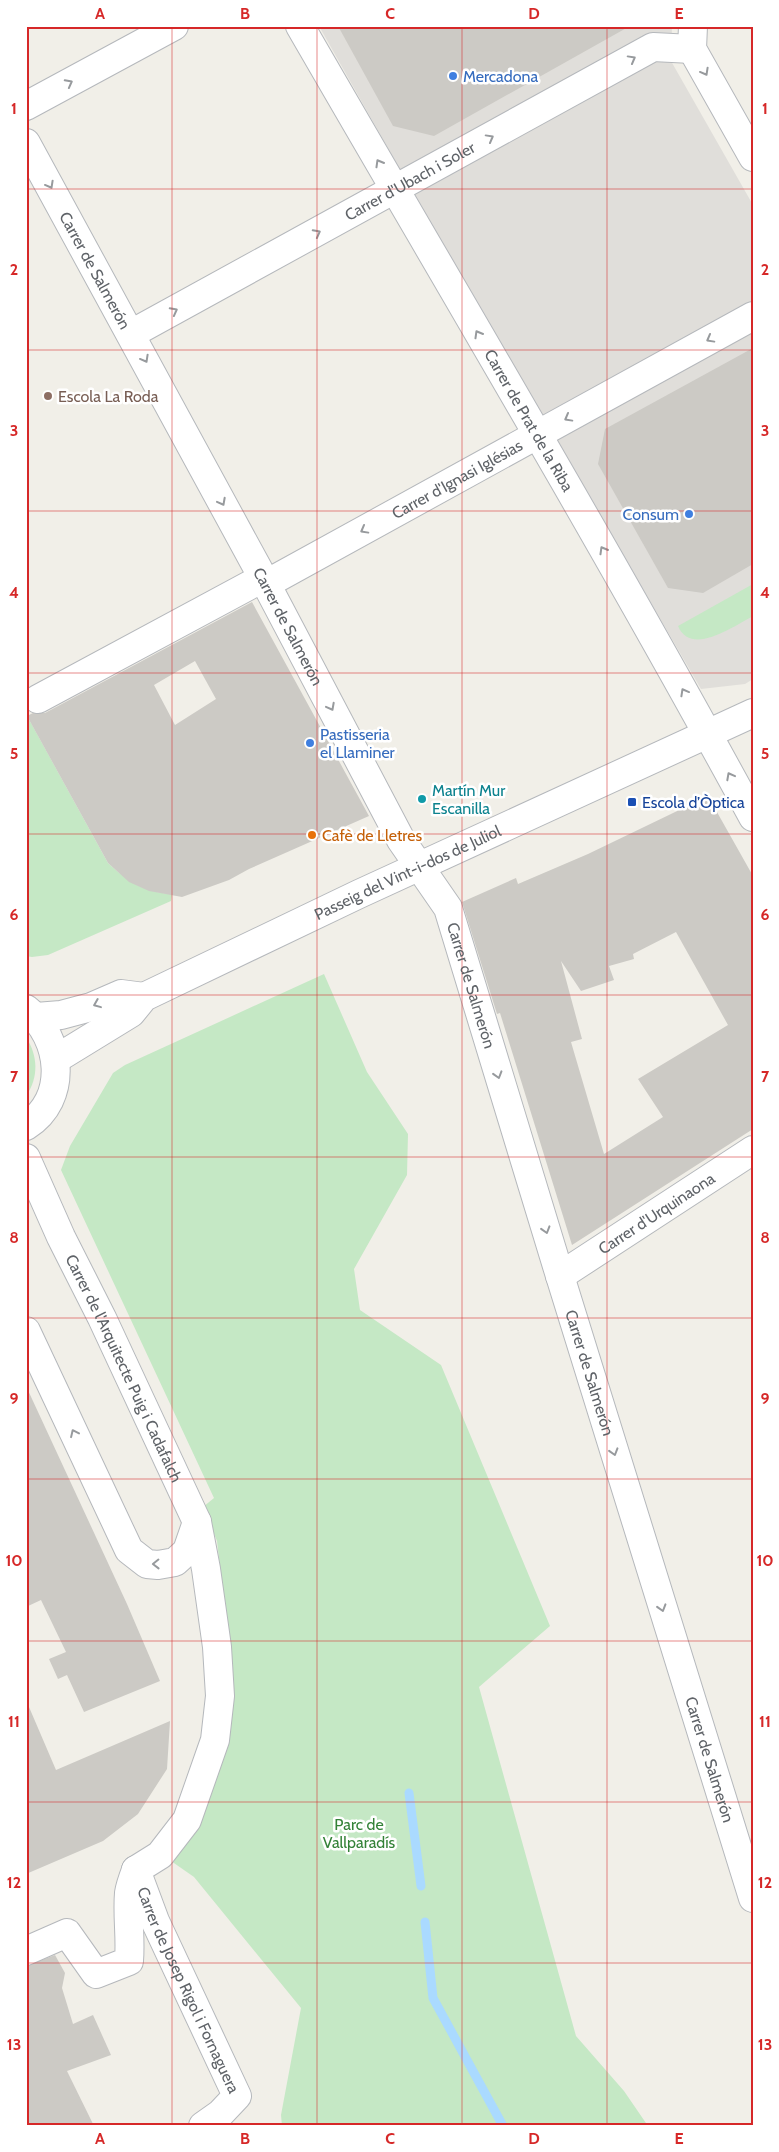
<svg xmlns="http://www.w3.org/2000/svg" width="779" height="2152" viewBox="0 0 779 2152" font-family="Cabin,sans-serif">
<style>
.industrial{fill:#e0deda}
.green{fill:#c5e8c5}
.lines{fill:none;stroke-linecap:round;stroke-linejoin:round}
.stream{stroke:#aadaff;stroke-width:9}
.building{fill:#cccac5;fill-rule:evenodd}
.minor-casing{stroke:#b5b8bc;stroke-width:30}
.minor{stroke:#fff;stroke-width:28}
.oneway{stroke:#979a9d}
.grid{fill:none;stroke:#d62828;stroke-width:1;stroke-opacity:0.55}
.shop-dot{fill:#3f7fe0;stroke:#fff;stroke-width:2}
.education-dot{fill:#8d6e63;stroke:#fff;stroke-width:2}
.culture-dot{fill:#0f9aa8;stroke:#fff;stroke-width:2}
.transit-dot{fill:#1a4fb4;stroke:#fff;stroke-width:2}
.food-dot{fill:#e8710a;stroke:#fff;stroke-width:2}
.labels{text-anchor:middle;dominant-baseline:central;stroke-width:5;stroke-linejoin:round;paint-order:stroke}
.shop-label{font-size:16px;fill:#366cbe;stroke:#fff;text-anchor:start}
.street-label{font-size:16px;fill:#5f6368;stroke:#fff}
.education-label{font-size:16px;fill:#785e54;stroke:#fff;text-anchor:start}
.culture-label{font-size:16px;fill:#0d838f;stroke:#fff;text-anchor:start}
.transit-label{font-size:16px;fill:#164399;stroke:#fff;text-anchor:start}
.food-label{font-size:16px;fill:#c56008;stroke:#fff;text-anchor:start}
.park-label{font-size:16px;fill:#348238;stroke:#fff}
.neatline{fill:none;stroke:#d62828;stroke-width:2}
.grid-label{font-size:16px;text-anchor:middle;font-weight:bold;fill:#d62828}
</style>
<rect width="100%" height="100%" fill="#f1efe8"/>
<polygon class="industrial" points="319,26 672,26 671,61 753,205 753,679 745,684 701,689 429,221"/>
<g class="green">
<path d="M 753,584 L 753,616 C 734,626 691,657 678,626 Z"/>
<path d="M 26,714 L 108,863 C 127,881 146,893 172,894 L 171,901 L 48,955 L 32,957 L 26,956 Z"/>
<polygon points="324,974 367,1072 408,1134 407,1175 354,1269 360,1310 441,1365 550,1626 479,1687 576,2036 624,2091 648,2126 282,2126 281,2115 301,2008 194,1877 171,1861 195,1827 224,1603 217,1541 203,1507 214,1498 61,1170 70,1146 113,1073 125,1065"/>
<path d="M 26,1037 C 38,1056 39,1077 26,1096 Z"/>
</g>
<g class="lines">
<g class="stream">
<polyline points="409,1793 421,1886"/>
<polyline points="425,1922 433,1998 503,2126"/>
</g>
</g>
<g class="building">
<polygon points="338,26 630,26 434,136 393,126"/>
<polygon points="753,348 753,564 703,593 668,588 598,464 605,429"/>
<path d="M 252,602 L 369,816 L 249,869 L 229,880 L 182,897 L 149,891 L 129,882 L 108,863 L 27,716 L 33,713 L 45,713 ZM 195,661 L 216,699 L 175,725 L 154,685 Z"/>
<path d="M 700,800 L 708,801 L 713,805 L 753,876 L 753,1129 L 572,1245 L 500,1013 L 497,1014 L 462,902 L 516,878 L 518,884 L 588,854 ZM 676,932 L 728,1025 L 638,1079 L 663,1117 L 604,1154 L 571,1042 L 582,1039 L 561,961 L 581,991 L 614,980 L 609,966 L 634,959 L 633,954 Z"/>
<polygon points="26,1386 127,1604 160,1681 84,1712 67,1675 58,1679 49,1659 66,1652 41,1600 26,1607"/>
<polygon points="26,1700 56,1770 170,1721 167,1769 138,1814 103,1841 26,1874"/>
<polygon points="55,1955 65,1973 62,1988 73,2024 93,2015 111,2055 67,2071 94,2126 26,2126 26,1966"/>
</g>
<g class="lines">
<g class="minor-casing">
<g id="minor">
<path id="s1" d="M 300,26 C 452,289 608,550 753,817"/>
<polyline points="693,26 692,49 753,157"/>
<polyline points="26,106 174,26"/>
<path id="s2" d="M 26,143 L 263,578 L 401,840 L 448,908 L 560,1276 L 753,1898"/>
<path id="s3" d="M 131,334 L 653,47 L 692,49"/>
<path id="s4" d="M 266,584 L 753,316"/>
<polyline points="38,699 263,578"/>
<path d="M 26,1009 C 62,1038 69,1099 26,1126"/>
<polyline points="36,1017 61,1015 91,1007 121,994 144,997"/>
<path id="s5" d="M 56,1059 L 131,1013 L 144,997 L 359,894 L 753,713"/>
<path id="s6" d="M 26,1158 L 61,1237 L 102,1318 L 197,1522 L 206,1569 L 217,1647 L 220,1696 L 215,1740 L 187,1820 L 160,1855 L 136,1870"/>
<path id="s7" d="M 560,1276 L 753,1150"/>
<polyline points="26,1331 129,1550 147,1564 158,1565 175,1562 187,1551 197,1522"/>
<path id="s8" d="M 136,1870 L 155,1921 L 237,2096 L 220,2114 L 203,2126"/>
<path d="M 26,1951 L 67,1933 L 96,1974 L 129,1961 C 131,1938 127,1916 129,1893 C 130,1886 133,1878 136,1870"/>
</g>
</g>
<use href="#minor" class="minor"/>
</g>
<defs><path id="oneway-chevron" d="M-2-3.5L2.5 0L-2 3.5" fill="none" stroke-width="1.6" stroke-linecap="round" stroke-linejoin="round" transform="scale(1.25)"/></defs>
<g class="oneway">
<use href="#oneway-chevron" transform="translate(632 59) rotate(-29)"/>
<use href="#oneway-chevron" transform="translate(705 72) rotate(61)"/>
<use href="#oneway-chevron" transform="translate(69 83) rotate(-28)"/>
<use href="#oneway-chevron" transform="translate(490 138) rotate(-29)"/>
<use href="#oneway-chevron" transform="translate(379 163) rotate(-120)"/>
<use href="#oneway-chevron" transform="translate(50 185) rotate(61)"/>
<use href="#oneway-chevron" transform="translate(317 233) rotate(-28)"/>
<use href="#oneway-chevron" transform="translate(174 311) rotate(-28)"/>
<use href="#oneway-chevron" transform="translate(478 334) rotate(-120)"/>
<use href="#oneway-chevron" transform="translate(710 339) rotate(151)"/>
<use href="#oneway-chevron" transform="translate(145 359) rotate(61)"/>
<use href="#oneway-chevron" transform="translate(568 418) rotate(151)"/>
<use href="#oneway-chevron" transform="translate(222 502) rotate(62)"/>
<use href="#oneway-chevron" transform="translate(364 530) rotate(151)"/>
<use href="#oneway-chevron" transform="translate(603 550) rotate(-120)"/>
<use href="#oneway-chevron" transform="translate(684 692) rotate(-119)"/>
<use href="#oneway-chevron" transform="translate(331 707) rotate(62)"/>
<use href="#oneway-chevron" transform="translate(730 776) rotate(-118)"/>
<use href="#oneway-chevron" transform="translate(97 1004) rotate(158)"/>
<use href="#oneway-chevron" transform="translate(498 1075) rotate(73)"/>
<use href="#oneway-chevron" transform="translate(546 1230) rotate(73)"/>
<use href="#oneway-chevron" transform="translate(74 1433) rotate(-115)"/>
<use href="#oneway-chevron" transform="translate(614 1452) rotate(73)"/>
<use href="#oneway-chevron" transform="translate(156 1564) rotate(179)"/>
<use href="#oneway-chevron" transform="translate(662 1608) rotate(73)"/>
</g>
<path class="grid" d="M 172,26 L 172,2126M 317,26 L 317,2126M 462,26 L 462,2126M 607,26 L 607,2126M 26,189 L 753,189M 26,350 L 753,350M 26,511 L 753,511M 26,673 L 753,673M 26,834 L 753,834M 26,995 L 753,995M 26,1157 L 753,1157M 26,1318 L 753,1318M 26,1479 L 753,1479M 26,1641 L 753,1641M 26,1802 L 753,1802M 26,1963 L 753,1963"/>
<g class="shop-dot">
<circle cx="453" cy="76" r="5"/>
<circle cx="689" cy="514" r="5"/>
<circle cx="310" cy="743" r="5"/>
</g>
<circle class="education-dot" cx="48" cy="396" r="5"/>
<circle class="culture-dot" cx="422" cy="799" r="5"/>
<rect class="transit-dot" x="627" y="797" width="10" height="10" rx="2.5"/>
<circle class="food-dot" cx="312" cy="835" r="5"/>
<g class="labels">
<g class="shop-label">
<text x="463" y="76">Mercadona</text>
<text x="679" y="514" text-anchor="end">Consum</text>
<text x="320" y="734">Pastisseria<tspan x="320" dy="18">el Llaminer</tspan></text>
</g>
<g class="street-label">
<text stroke="none"><textPath href="#s3" startOffset="318">Carrer d'Ubach i Soler</textPath></text>
<text stroke="none"><textPath href="#s2" startOffset="145">Carrer de Salmerón</textPath></text>
<text stroke="none"><textPath href="#s1" startOffset="456">Carrer de Prat de la Riba</textPath></text>
<text stroke="none"><textPath href="#s4" startOffset="218">Carrer d'Ignasi Iglésias</textPath></text>
<text stroke="none"><textPath href="#s2" startOffset="550">Carrer de Salmerón</textPath></text>
<text stroke="none"><textPath href="#s5" startOffset="400">Passeig del Vint-i-dos de Juliol</textPath></text>
<text stroke="none"><textPath href="#s2" startOffset="955">Carrer de Salmerón</textPath></text>
<text stroke="none"><textPath href="#s7" startOffset="115">Carrer d'Urquinaona</textPath></text>
<text stroke="none"><textPath href="#s6" startOffset="232">Carrer de l'Arquitecte Puig i Cadafalch</textPath></text>
<text stroke="none"><textPath href="#s2" startOffset="1360">Carrer de Salmerón</textPath></text>
<text stroke="none"><textPath href="#s2" startOffset="1765">Carrer de Salmerón</textPath></text>
<text stroke="none"><textPath href="#s8" startOffset="131">Carrer de Josep Rigol i Fornaguera</textPath></text>
</g>
<g class="education-label">
<text x="58" y="396">Escola La Roda</text>
</g>
<g class="culture-label">
<text x="432" y="790">Martín Mur<tspan x="432" dy="18">Escanilla</tspan></text>
</g>
<g class="transit-label">
<text x="642" y="802">Escola d’Òptica</text>
</g>
<g class="food-label">
<text x="322" y="835">Cafè de Lletres</text>
</g>
<g class="park-label">
<text x="359" y="1824">Parc de<tspan x="359" dy="18">Vallparadís</tspan></text>
</g>
</g>
<rect width="779" height="2152" fill="none" stroke="#ffffff" stroke-width="55"/>
<rect x="28" y="28" width="724" height="2096" class="neatline"/>
<g class="grid-label">
<text x="100" y="19">A</text>
<text x="245" y="19">B</text>
<text x="390" y="19">C</text>
<text x="534" y="19">D</text>
<text x="679" y="19">E</text>
<text x="14" y="114">1</text>
<text x="765" y="114">1</text>
<text x="14" y="275">2</text>
<text x="765" y="275">2</text>
<text x="14" y="436">3</text>
<text x="765" y="436">3</text>
<text x="14" y="598">4</text>
<text x="765" y="598">4</text>
<text x="14" y="759">5</text>
<text x="765" y="759">5</text>
<text x="14" y="920">6</text>
<text x="765" y="920">6</text>
<text x="14" y="1082">7</text>
<text x="765" y="1082">7</text>
<text x="14" y="1243">8</text>
<text x="765" y="1243">8</text>
<text x="14" y="1404">9</text>
<text x="765" y="1404">9</text>
<text x="14" y="1566">10</text>
<text x="765" y="1566">10</text>
<text x="14" y="1727">11</text>
<text x="765" y="1727">11</text>
<text x="14" y="1888">12</text>
<text x="765" y="1888">12</text>
<text x="14" y="2050">13</text>
<text x="765" y="2050">13</text>
<text x="100" y="2144">A</text>
<text x="245" y="2144">B</text>
<text x="390" y="2144">C</text>
<text x="534" y="2144">D</text>
<text x="679" y="2144">E</text>
</g>
</svg>
